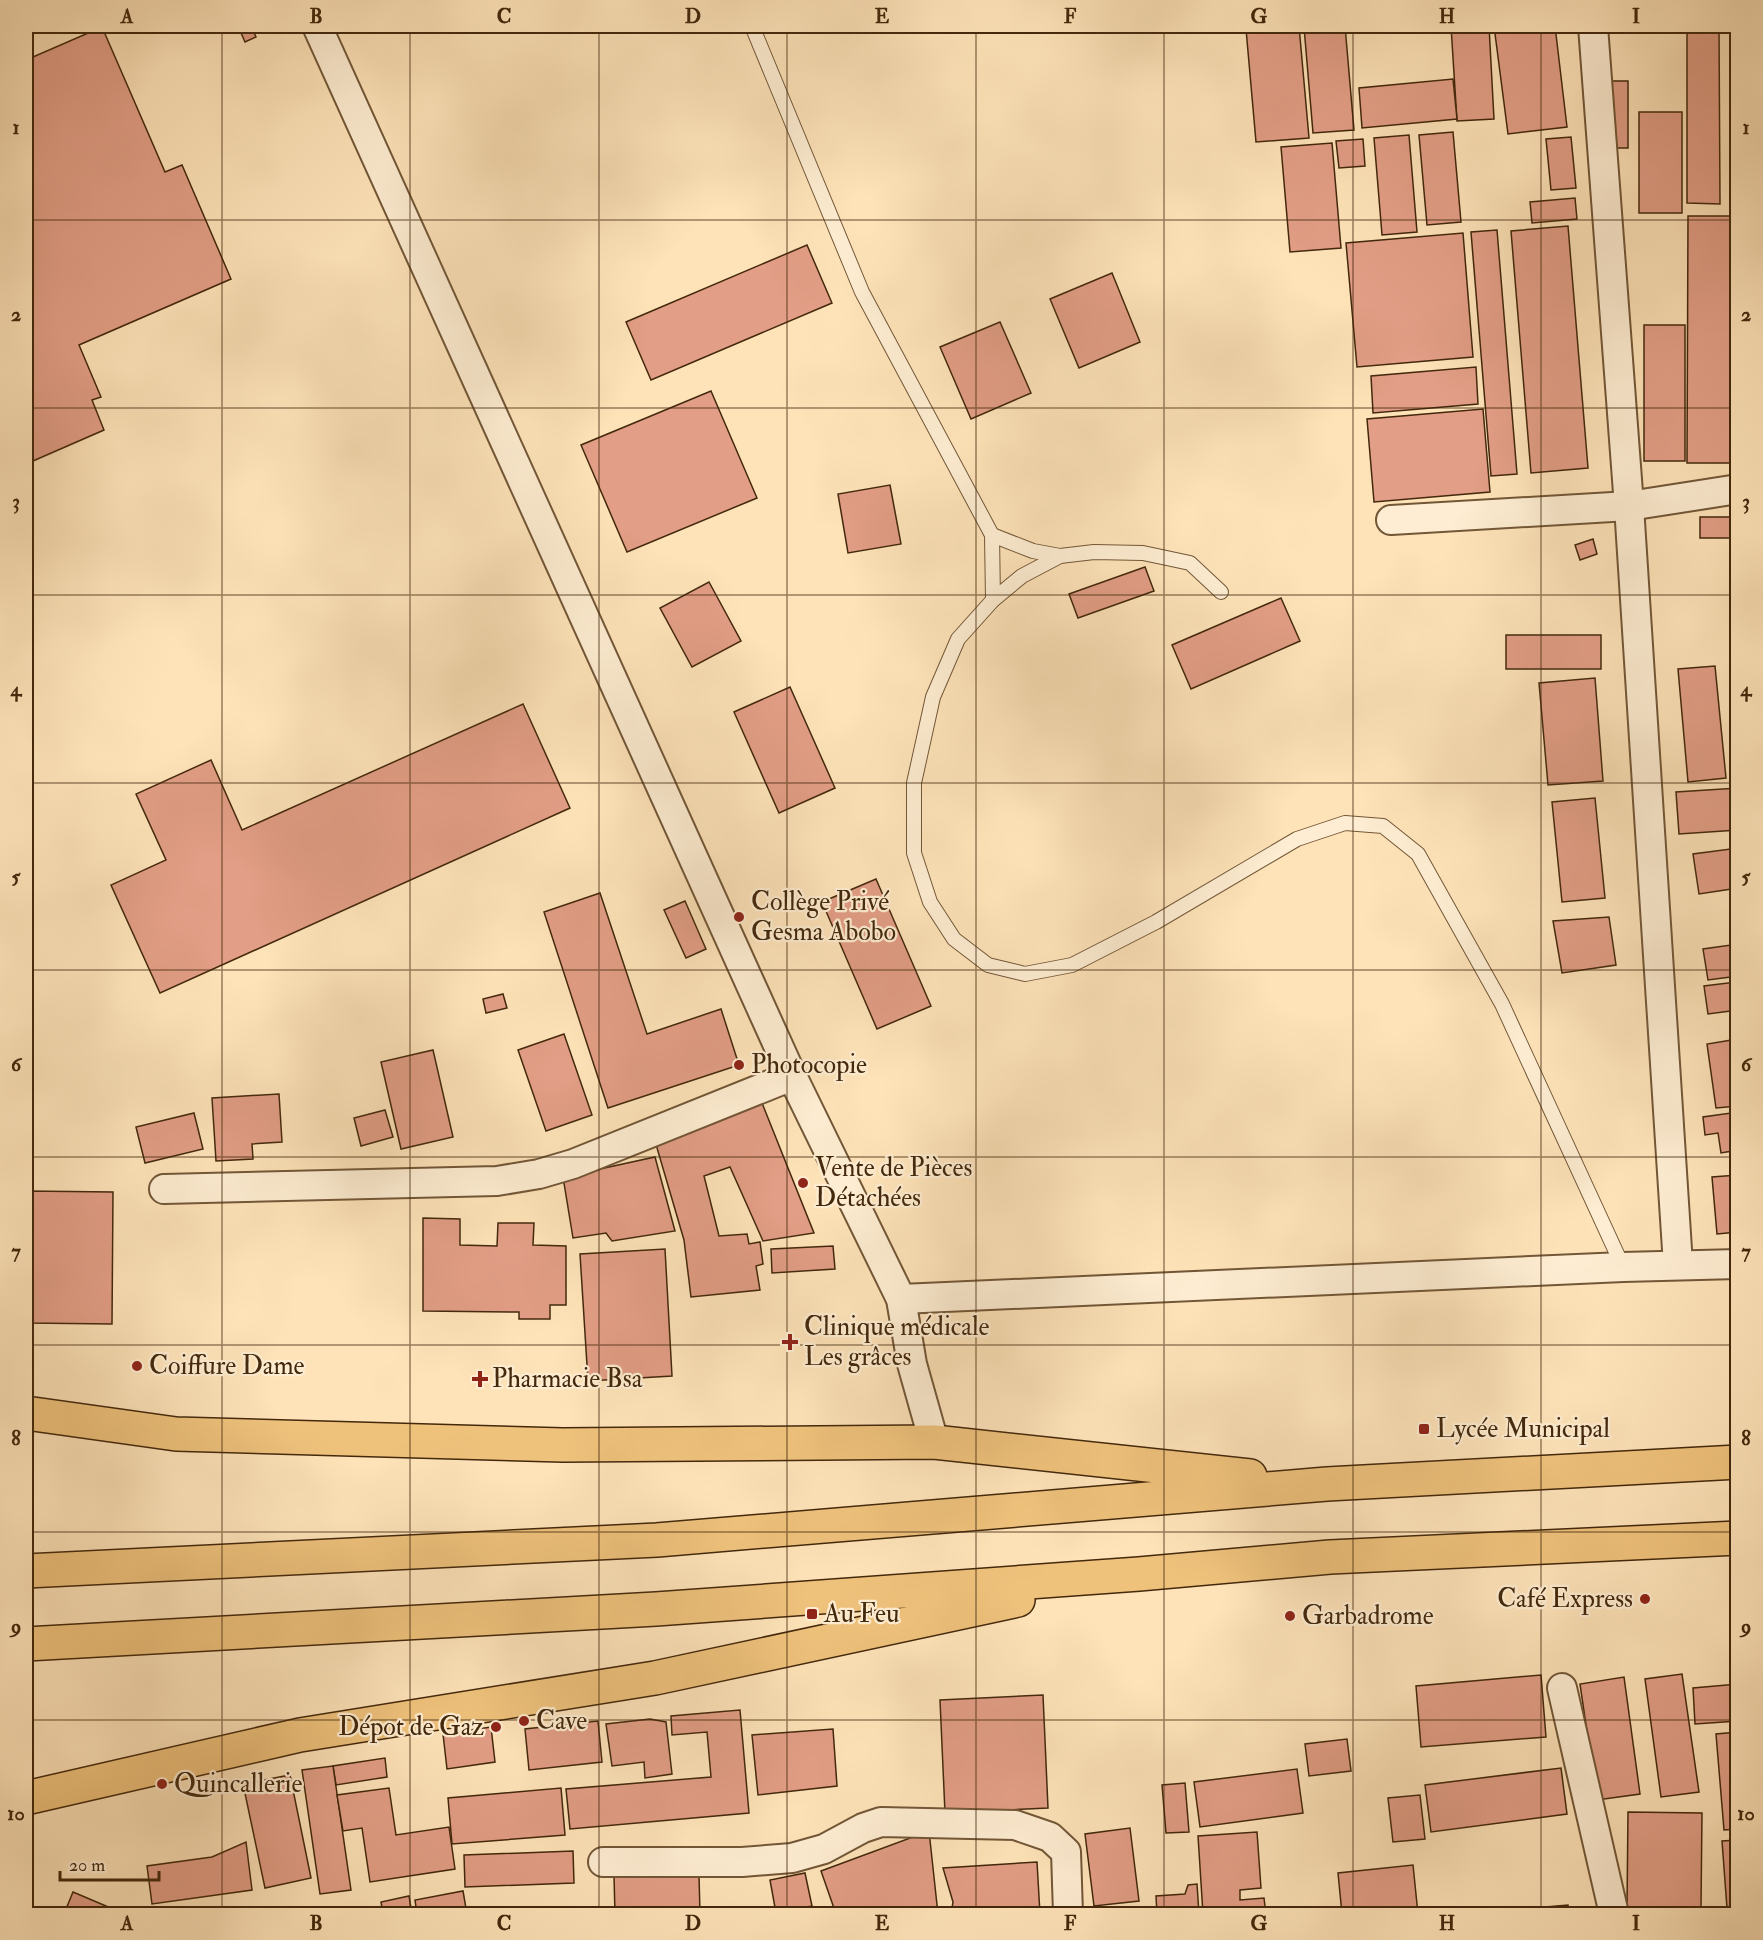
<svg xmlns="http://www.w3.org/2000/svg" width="1763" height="1940" viewBox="0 0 1763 1940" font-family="'IM FELL Double Pica',serif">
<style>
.building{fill:#e29e86;stroke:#43280c;stroke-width:1.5}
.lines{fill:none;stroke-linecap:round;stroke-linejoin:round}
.lane-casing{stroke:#725737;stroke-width:16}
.street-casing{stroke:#725737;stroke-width:32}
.primary-casing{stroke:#43280c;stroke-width:36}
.lane{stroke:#feedd2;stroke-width:14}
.street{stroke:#feedd2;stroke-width:28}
.primary{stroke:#efc27c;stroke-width:33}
.grid{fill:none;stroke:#43280c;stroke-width:1.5;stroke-opacity:0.55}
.poi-dot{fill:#8f2418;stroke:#feedd2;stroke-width:2}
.labels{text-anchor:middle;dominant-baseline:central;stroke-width:4.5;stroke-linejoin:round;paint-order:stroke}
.poi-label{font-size:26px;fill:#43280c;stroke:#feedd2;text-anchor:start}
.neatline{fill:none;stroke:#43280c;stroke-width:2}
.grid-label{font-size:20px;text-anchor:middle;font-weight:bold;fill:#43280c}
</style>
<rect width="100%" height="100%" fill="#fee3b9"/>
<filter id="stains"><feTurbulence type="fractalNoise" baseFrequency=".00333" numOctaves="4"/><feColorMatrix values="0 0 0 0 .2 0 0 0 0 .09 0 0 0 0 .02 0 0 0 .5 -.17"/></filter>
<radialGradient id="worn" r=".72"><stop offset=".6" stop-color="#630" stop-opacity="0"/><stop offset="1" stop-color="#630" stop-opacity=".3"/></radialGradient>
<g class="building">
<polygon points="238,26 251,26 256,37 245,42"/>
<polygon points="1299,26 1309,138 1256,142 1246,29"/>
<polygon points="1326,26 1345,26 1354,130 1313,133 1304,27"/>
<polygon points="1451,26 1489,26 1494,119 1457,121"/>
<polygon points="1494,26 1555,26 1567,127 1508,134"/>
<polygon points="1687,26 1719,26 1720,204 1687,203"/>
<rect x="1731" y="26" width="7" height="13"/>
<polygon points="102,27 165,172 182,165 231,279 79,345 101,397 92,400 104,430 26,464 26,60"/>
<polygon points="1453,79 1457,119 1362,128 1359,88"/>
<rect x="1606" y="81" width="22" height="67"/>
<rect x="1639" y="112" width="43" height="101"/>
<polygon points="1453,132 1461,222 1427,225 1419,135"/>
<polygon points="1409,135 1417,232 1382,235 1374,138"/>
<polygon points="1571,137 1576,188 1551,190 1546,139"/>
<polygon points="1363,139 1365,166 1339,168 1336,141"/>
<polygon points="1332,143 1341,248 1290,252 1281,147"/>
<polygon points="1575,198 1577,219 1532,223 1530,202"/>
<polygon points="1688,216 1738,216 1738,463 1687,463"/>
<polygon points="1568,226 1588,468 1531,473 1511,231"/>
<polygon points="1497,230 1517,474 1491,476 1471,232"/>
<polygon points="1463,233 1473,357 1357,367 1346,243"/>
<polygon points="807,245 832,303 651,380 626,322"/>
<polygon points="1112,273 1140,342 1079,368 1050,299"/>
<polygon points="1000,322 1031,393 971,419 940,347"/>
<rect x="1644" y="325" width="41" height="136"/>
<polygon points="1476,367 1478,404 1373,413 1371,376"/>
<polygon points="711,391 757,498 627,552 581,445"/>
<polygon points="1483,409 1490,492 1374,502 1367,419"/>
<polygon points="890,485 901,544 848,553 838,494"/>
<rect x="1700" y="517" width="34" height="21"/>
<polygon points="1593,539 1597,554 1580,560 1575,545"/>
<polygon points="1145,567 1154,591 1078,618 1069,594"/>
<polygon points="709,582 741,641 692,667 660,608"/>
<polygon points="1281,598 1300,641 1191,689 1172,645"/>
<rect x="1506" y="635" width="95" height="34"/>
<polygon points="1715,666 1726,778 1688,782 1678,669"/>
<polygon points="1595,678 1603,781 1548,785 1539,683"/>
<polygon points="790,687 835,788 779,813 734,712"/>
<polygon points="523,704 570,808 160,993 111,885 166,860 136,794 211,760 242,830"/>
<polygon points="1738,788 1738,830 1679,834 1676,792"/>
<polygon points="1595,798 1605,898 1562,902 1552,802"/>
<polygon points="1738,848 1738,888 1699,894 1693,854"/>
<polygon points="876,879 931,1006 877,1029 822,902"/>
<polygon points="600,893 647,1034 721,1009 739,1065 608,1108 544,912"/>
<polygon points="685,901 706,949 686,958 664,910"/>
<polygon points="1609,917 1616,965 1562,973 1553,921"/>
<polygon points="1738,944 1738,976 1708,980 1703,949"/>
<polygon points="1736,982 1738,1010 1708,1014 1704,986"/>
<polygon points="503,994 507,1008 486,1013 483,999"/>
<polygon points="564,1034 592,1115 546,1131 518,1050"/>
<polygon points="1738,1039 1738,1106 1716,1108 1707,1044"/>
<polygon points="433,1050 453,1137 401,1149 381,1062"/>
<polygon points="279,1094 282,1142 252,1144 253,1159 216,1161 212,1098"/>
<polygon points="762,1103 814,1233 763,1241 730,1167 704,1176 719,1236 747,1234 749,1244 760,1242 763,1264 756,1266 760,1290 691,1297 684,1240 655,1141"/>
<polygon points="385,1110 393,1137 361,1146 354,1118"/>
<polygon points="1738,1112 1738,1150 1721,1153 1718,1133 1705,1135 1703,1117"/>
<polygon points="194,1113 203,1149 145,1163 136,1127"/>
<polygon points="655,1157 675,1231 612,1241 606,1233 573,1238 563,1177"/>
<polygon points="1738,1175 1738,1232 1717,1234 1712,1177"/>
<polygon points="26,1191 113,1192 112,1324 26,1323"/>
<polygon points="423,1218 460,1219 460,1245 497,1246 498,1223 534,1223 533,1245 566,1246 566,1305 550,1305 550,1319 519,1319 519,1312 423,1311"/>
<polygon points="833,1246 835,1269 772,1273 771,1249"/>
<polygon points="665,1249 672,1376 588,1381 580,1254"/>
<polygon points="1682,1674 1699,1792 1661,1797 1645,1679"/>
<polygon points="1541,1675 1546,1737 1421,1747 1416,1686"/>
<polygon points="1624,1677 1640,1794 1597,1800 1580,1684"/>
<polygon points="1738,1684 1738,1721 1695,1724 1693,1688"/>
<polygon points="1043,1695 1048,1808 945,1813 940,1700"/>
<polygon points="740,1710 749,1813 570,1829 566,1789 711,1777 707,1732 672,1735 671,1716"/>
<polygon points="650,1719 666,1722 672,1774 645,1778 644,1762 612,1766 606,1724"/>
<polygon points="598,1721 602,1762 529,1770 525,1729"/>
<polygon points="491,1727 495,1762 447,1769 443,1734"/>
<polygon points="833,1729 837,1786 758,1795 752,1735"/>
<polygon points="1738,1732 1738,1829 1724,1830 1716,1734"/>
<polygon points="1347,1739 1351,1771 1309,1776 1305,1744"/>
<polygon points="385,1758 387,1777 336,1785 333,1766"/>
<polygon points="333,1766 351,1890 320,1894 302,1770"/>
<polygon points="1561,1768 1567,1814 1431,1832 1425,1785"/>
<polygon points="1297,1769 1303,1813 1200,1827 1194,1782"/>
<polygon points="290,1775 311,1878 265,1888 243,1784"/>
<polygon points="1185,1783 1189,1832 1166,1833 1162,1785"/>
<polygon points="389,1788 396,1835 449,1827 455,1869 370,1882 362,1828 343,1831 337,1795"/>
<polygon points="561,1788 565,1835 452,1844 448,1798"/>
<polygon points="1420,1795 1425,1839 1393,1842 1388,1798"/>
<polygon points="1628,1812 1702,1813 1701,1907 1627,1907"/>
<polygon points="1130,1828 1139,1901 1094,1906 1085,1834"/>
<polygon points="929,1831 938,1914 836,1914 821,1871"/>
<polygon points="1257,1832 1261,1888 1240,1890 1240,1900 1264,1898 1266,1914 1203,1914 1198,1836"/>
<polygon points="1738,1840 1738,1908 1727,1908 1722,1841"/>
<polygon points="246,1842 252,1890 152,1904 147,1866 212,1857"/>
<polygon points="573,1851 574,1883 465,1887 464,1855"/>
<polygon points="1037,1862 1040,1914 951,1914 953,1902 943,1868"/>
<polygon points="1413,1865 1418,1914 1342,1914 1338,1873"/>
<polygon points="805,1873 812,1906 776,1913 770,1880"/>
<polygon points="699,1875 700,1914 615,1914 614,1876"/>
<polygon points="1197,1884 1199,1914 1157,1914 1156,1896 1185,1894 1188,1885"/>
<polygon points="463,1891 467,1914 417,1914 415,1900"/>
<polygon points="73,1892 113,1909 111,1914 64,1914"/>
<polygon points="409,1896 412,1914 383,1914 381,1902"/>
<polygon points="1568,1905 1569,1914 1465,1914"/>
<polygon points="562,1911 562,1914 537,1914"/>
</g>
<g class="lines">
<g class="lane-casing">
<g id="lane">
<polyline points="752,26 862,292 992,535 993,600"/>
<polyline points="992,535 1033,551 1060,556"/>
<polyline points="1221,592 1190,563 1143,553 1094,552 1060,556 1022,576 993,600 958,639 933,697 914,783 914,853 930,902 954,939 988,965 1025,974 1072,965 1156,922 1297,839 1345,823 1383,826 1418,854 1502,1004 1623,1267"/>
</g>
</g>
<g class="street-casing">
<g id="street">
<polyline points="317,26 792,1076 901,1299 912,1364 934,1442"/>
<polyline points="1593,26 1629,506 1678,1265"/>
<polyline points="1391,520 1629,506 1738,489"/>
<polyline points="164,1189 497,1181 539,1174 573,1164 792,1076"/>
<polyline points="901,1299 1623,1267 1738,1264"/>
<polyline points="1562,1688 1614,1914"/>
<polyline points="603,1862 742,1862 792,1858 824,1849 863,1828 881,1822 1015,1825 1050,1837 1066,1852 1068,1914"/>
</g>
</g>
<g class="primary-casing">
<g id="primary">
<polyline points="26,1413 176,1434 563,1445 934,1442 1250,1476"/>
<polyline points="26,1571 657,1540 1327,1484 1738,1462"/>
<polyline points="26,1644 656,1609 1139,1574 1330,1557 1738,1538"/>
<polyline points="26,1798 300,1735 655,1678 1018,1600"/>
</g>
</g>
<use href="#lane" class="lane"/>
<use href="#street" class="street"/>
<use href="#primary" class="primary"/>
</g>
<path class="grid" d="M 222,26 L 222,1914M 410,26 L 410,1914M 599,26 L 599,1914M 787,26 L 787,1914M 976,26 L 976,1914M 1164,26 L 1164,1914M 1353,26 L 1353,1914M 1541,26 L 1541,1914M 26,220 L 1738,220M 26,408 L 1738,408M 26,595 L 1738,595M 26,783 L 1738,783M 26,970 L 1738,970M 26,1157 L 1738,1157M 26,1345 L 1738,1345M 26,1532 L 1738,1532M 26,1720 L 1738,1720"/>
<g class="poi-dot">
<circle cx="739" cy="917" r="6"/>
<circle cx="739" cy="1065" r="6"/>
<circle cx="803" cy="1183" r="6"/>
<path d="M787 1333h6v6h6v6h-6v6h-6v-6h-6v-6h6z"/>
<circle cx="137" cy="1366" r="6"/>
<path d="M477 1370h6v6h6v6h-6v6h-6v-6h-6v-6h6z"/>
<rect x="1418" y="1423" width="12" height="12" rx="3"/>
<circle cx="1645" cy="1599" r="6"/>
<rect x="806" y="1608" width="12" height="12" rx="3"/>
<circle cx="1290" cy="1616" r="6"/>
<circle cx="524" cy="1721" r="6"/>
<circle cx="496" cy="1727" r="6"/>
<circle cx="162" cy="1784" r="6"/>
</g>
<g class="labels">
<g class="poi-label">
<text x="751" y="902">Collège Privé<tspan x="751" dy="30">Gesma Abobo</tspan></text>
<text x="751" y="1065">Photocopie</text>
<text x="815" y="1168">Vente de Pièces<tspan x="815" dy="30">Détachées</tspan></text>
<text x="804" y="1327">Clinique médicale<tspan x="804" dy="30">Les grâces</tspan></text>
<text x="149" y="1366">Coiffure Dame</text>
<text x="492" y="1379">Pharmacie Bsa</text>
<text x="1436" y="1429">Lycée Municipal</text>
<text x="1633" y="1599" text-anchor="end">Café Express</text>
<text x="824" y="1614">Au Feu</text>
<text x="1302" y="1616">Garbadrome</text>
<text x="536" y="1721">Cave</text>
<text x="484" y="1727" text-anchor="end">Dépot de Gaz</text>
<text x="174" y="1784">Quincallerie</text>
</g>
</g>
<rect width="1763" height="1940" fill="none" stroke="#fee3b9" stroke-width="66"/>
<path d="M60 1871v9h99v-9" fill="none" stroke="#43280c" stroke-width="3"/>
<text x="69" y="1871" font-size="18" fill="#43280c" stroke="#feedd2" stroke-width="4.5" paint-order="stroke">20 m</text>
<rect x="33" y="33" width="1697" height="1874" class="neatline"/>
<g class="grid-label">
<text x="127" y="23">A</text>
<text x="316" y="23">B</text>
<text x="504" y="23">C</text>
<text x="693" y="23">D</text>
<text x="882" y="23">E</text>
<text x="1070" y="23">F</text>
<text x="1259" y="23">G</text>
<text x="1447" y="23">H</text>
<text x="1636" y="23">I</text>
<text x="16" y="134">1</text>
<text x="1746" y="134">1</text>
<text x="16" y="321">2</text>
<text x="1746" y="321">2</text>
<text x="16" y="508">3</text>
<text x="1746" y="508">3</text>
<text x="16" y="696">4</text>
<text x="1746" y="696">4</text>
<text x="16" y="883">5</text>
<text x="1746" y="883">5</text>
<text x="16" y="1071">6</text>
<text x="1746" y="1071">6</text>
<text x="16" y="1258">7</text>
<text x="1746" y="1258">7</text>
<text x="16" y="1445">8</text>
<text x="1746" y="1445">8</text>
<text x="16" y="1633">9</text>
<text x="1746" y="1633">9</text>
<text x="16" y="1820">10</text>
<text x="1746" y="1820">10</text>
<text x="127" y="1930">A</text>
<text x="316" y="1930">B</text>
<text x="504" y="1930">C</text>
<text x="693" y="1930">D</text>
<text x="882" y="1930">E</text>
<text x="1070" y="1930">F</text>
<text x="1259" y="1930">G</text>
<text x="1447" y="1930">H</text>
<text x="1636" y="1930">I</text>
</g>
<rect width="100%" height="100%" filter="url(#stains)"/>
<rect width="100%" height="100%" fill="url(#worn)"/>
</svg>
